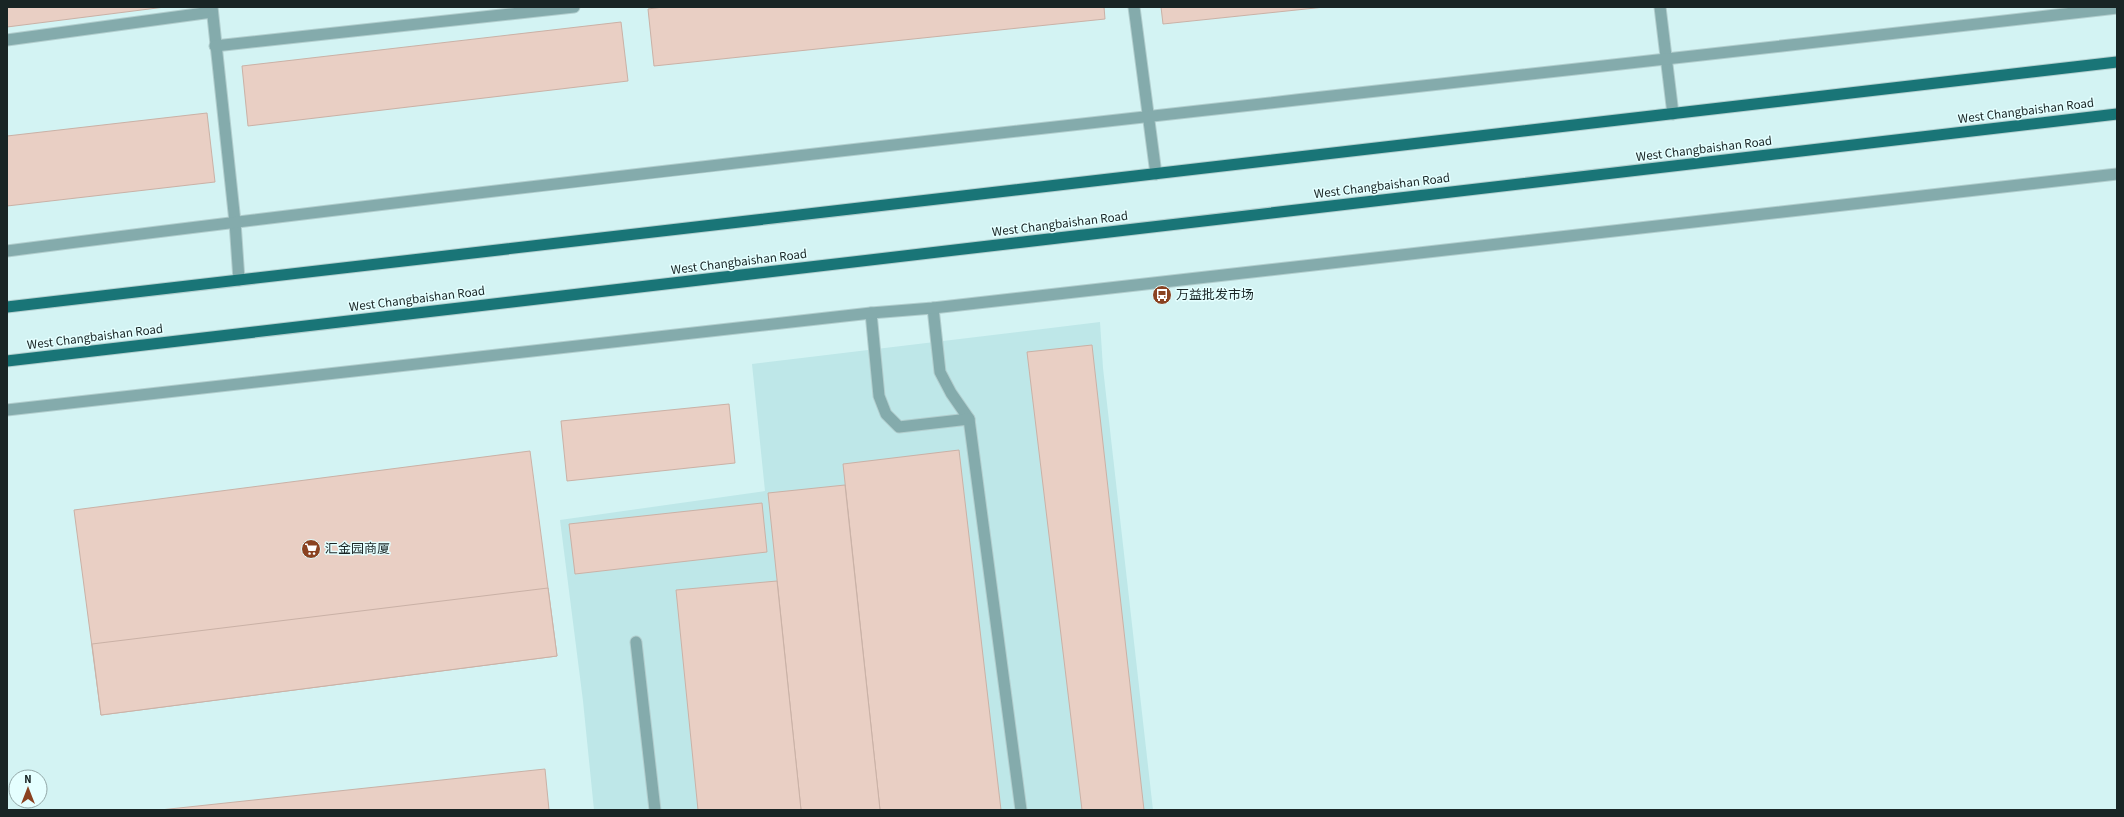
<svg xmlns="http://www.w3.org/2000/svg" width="2124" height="817" viewBox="0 0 2124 817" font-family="'Source Sans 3','Noto Sans SC',sans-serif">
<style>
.built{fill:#bee7e8}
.building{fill:#e9cfc4;stroke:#cab1a6}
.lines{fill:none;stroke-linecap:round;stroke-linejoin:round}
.service-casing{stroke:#b2cece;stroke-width:13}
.minor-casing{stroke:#b2cece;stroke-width:13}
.tertiary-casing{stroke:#b2cece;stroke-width:13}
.primary-casing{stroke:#b2cece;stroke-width:13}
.service{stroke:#84abac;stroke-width:11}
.minor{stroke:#84abac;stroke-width:11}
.tertiary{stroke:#84abac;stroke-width:11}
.primary{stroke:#197577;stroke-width:11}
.labels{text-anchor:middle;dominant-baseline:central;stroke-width:3;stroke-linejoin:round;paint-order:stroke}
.street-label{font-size:13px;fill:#192525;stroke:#e5ffff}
.poi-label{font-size:13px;fill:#192525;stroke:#e5ffff;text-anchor:start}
</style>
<rect width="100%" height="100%" fill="#d3f3f3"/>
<polygon class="built" points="1100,322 1103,368 1153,810 594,810 583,701 560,520 765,491 752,364"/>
<g class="building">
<polygon points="7,7 165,7 7,27"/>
<polygon points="663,7 1104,7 1105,19 654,66 648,9"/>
<polygon points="1161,7 1325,7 1163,24"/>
<polygon points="621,22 628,81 248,126 242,66"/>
<polygon points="207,113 215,182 7,206 7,136"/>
<polygon points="1092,345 1144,810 1082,810 1027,352"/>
<polygon points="729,404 735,463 567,481 561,421"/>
<polygon points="959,450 1001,810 880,810 843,464"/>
<polygon points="530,451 557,656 101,715 74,510"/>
<polygon points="845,485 880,810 801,810 768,493"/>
<polygon points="762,503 767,552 575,574 569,524"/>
<polygon points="777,581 801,810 698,810 676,590"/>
<polygon points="548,588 557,656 101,715 92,644"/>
<polygon points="545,769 549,810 160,810"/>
</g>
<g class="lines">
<g class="service-casing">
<g id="service">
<polyline points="212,7 235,222 239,280"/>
<polyline points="1134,7 1156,174"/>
<polyline points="7,40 212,12"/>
<polyline points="215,46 574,7"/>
<polyline points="933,308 940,372 951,393 969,419 1021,810"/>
<polyline points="871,313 879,396 886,414 899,427 969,419"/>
<polyline points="636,642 655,810"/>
</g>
</g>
<g class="minor-casing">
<polyline id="minor" points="1660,7 1673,114"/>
</g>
<g class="tertiary-casing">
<g id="tertiary">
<path d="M 7,251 C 709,161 1414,89 2117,8"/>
<polyline points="7,410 871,313 933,308 2117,174"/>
</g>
</g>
<g class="primary-casing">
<g id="primary">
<polyline points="7,307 2117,62"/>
<polyline points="7,361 2117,114"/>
</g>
</g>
<use href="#service" class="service"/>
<use href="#minor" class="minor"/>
<use href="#tertiary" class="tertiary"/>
<use href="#primary" class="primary"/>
</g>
<defs>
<g id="bus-disc" transform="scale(1)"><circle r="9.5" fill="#8a4221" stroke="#e5ffff"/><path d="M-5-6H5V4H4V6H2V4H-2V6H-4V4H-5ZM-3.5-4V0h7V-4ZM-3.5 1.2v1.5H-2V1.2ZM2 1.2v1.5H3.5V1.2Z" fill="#fff"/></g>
<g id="supermarket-disc" transform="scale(1)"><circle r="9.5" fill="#8a4221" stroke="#e5ffff"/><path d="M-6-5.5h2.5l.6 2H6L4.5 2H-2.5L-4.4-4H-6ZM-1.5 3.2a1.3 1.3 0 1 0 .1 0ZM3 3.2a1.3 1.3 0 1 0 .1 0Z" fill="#fff"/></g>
</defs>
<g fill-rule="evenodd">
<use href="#bus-disc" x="1162" y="295"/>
<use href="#supermarket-disc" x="311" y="549"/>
</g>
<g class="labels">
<g class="street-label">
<text transform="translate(2026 111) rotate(-7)">West Changbaishan Road</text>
<text transform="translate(1704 149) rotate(-7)">West Changbaishan Road</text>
<text transform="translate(1382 186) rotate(-7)">West Changbaishan Road</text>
<text transform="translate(1060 224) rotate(-7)">West Changbaishan Road</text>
<text transform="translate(739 262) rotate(-7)">West Changbaishan Road</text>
<text transform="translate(417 299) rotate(-7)">West Changbaishan Road</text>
<text transform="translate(95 337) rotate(-7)">West Changbaishan Road</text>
</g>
<g class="poi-label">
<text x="1176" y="295">万益批发市场</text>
<text x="325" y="549">汇金园商厦</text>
</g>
</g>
<rect width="2124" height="817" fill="none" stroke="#192525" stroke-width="16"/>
<g transform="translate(28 789)"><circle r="19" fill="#e5ffff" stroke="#93a8a8"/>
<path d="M0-3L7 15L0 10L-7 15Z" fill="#8a4221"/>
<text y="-6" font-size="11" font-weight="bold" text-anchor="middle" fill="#192525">N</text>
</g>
</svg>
